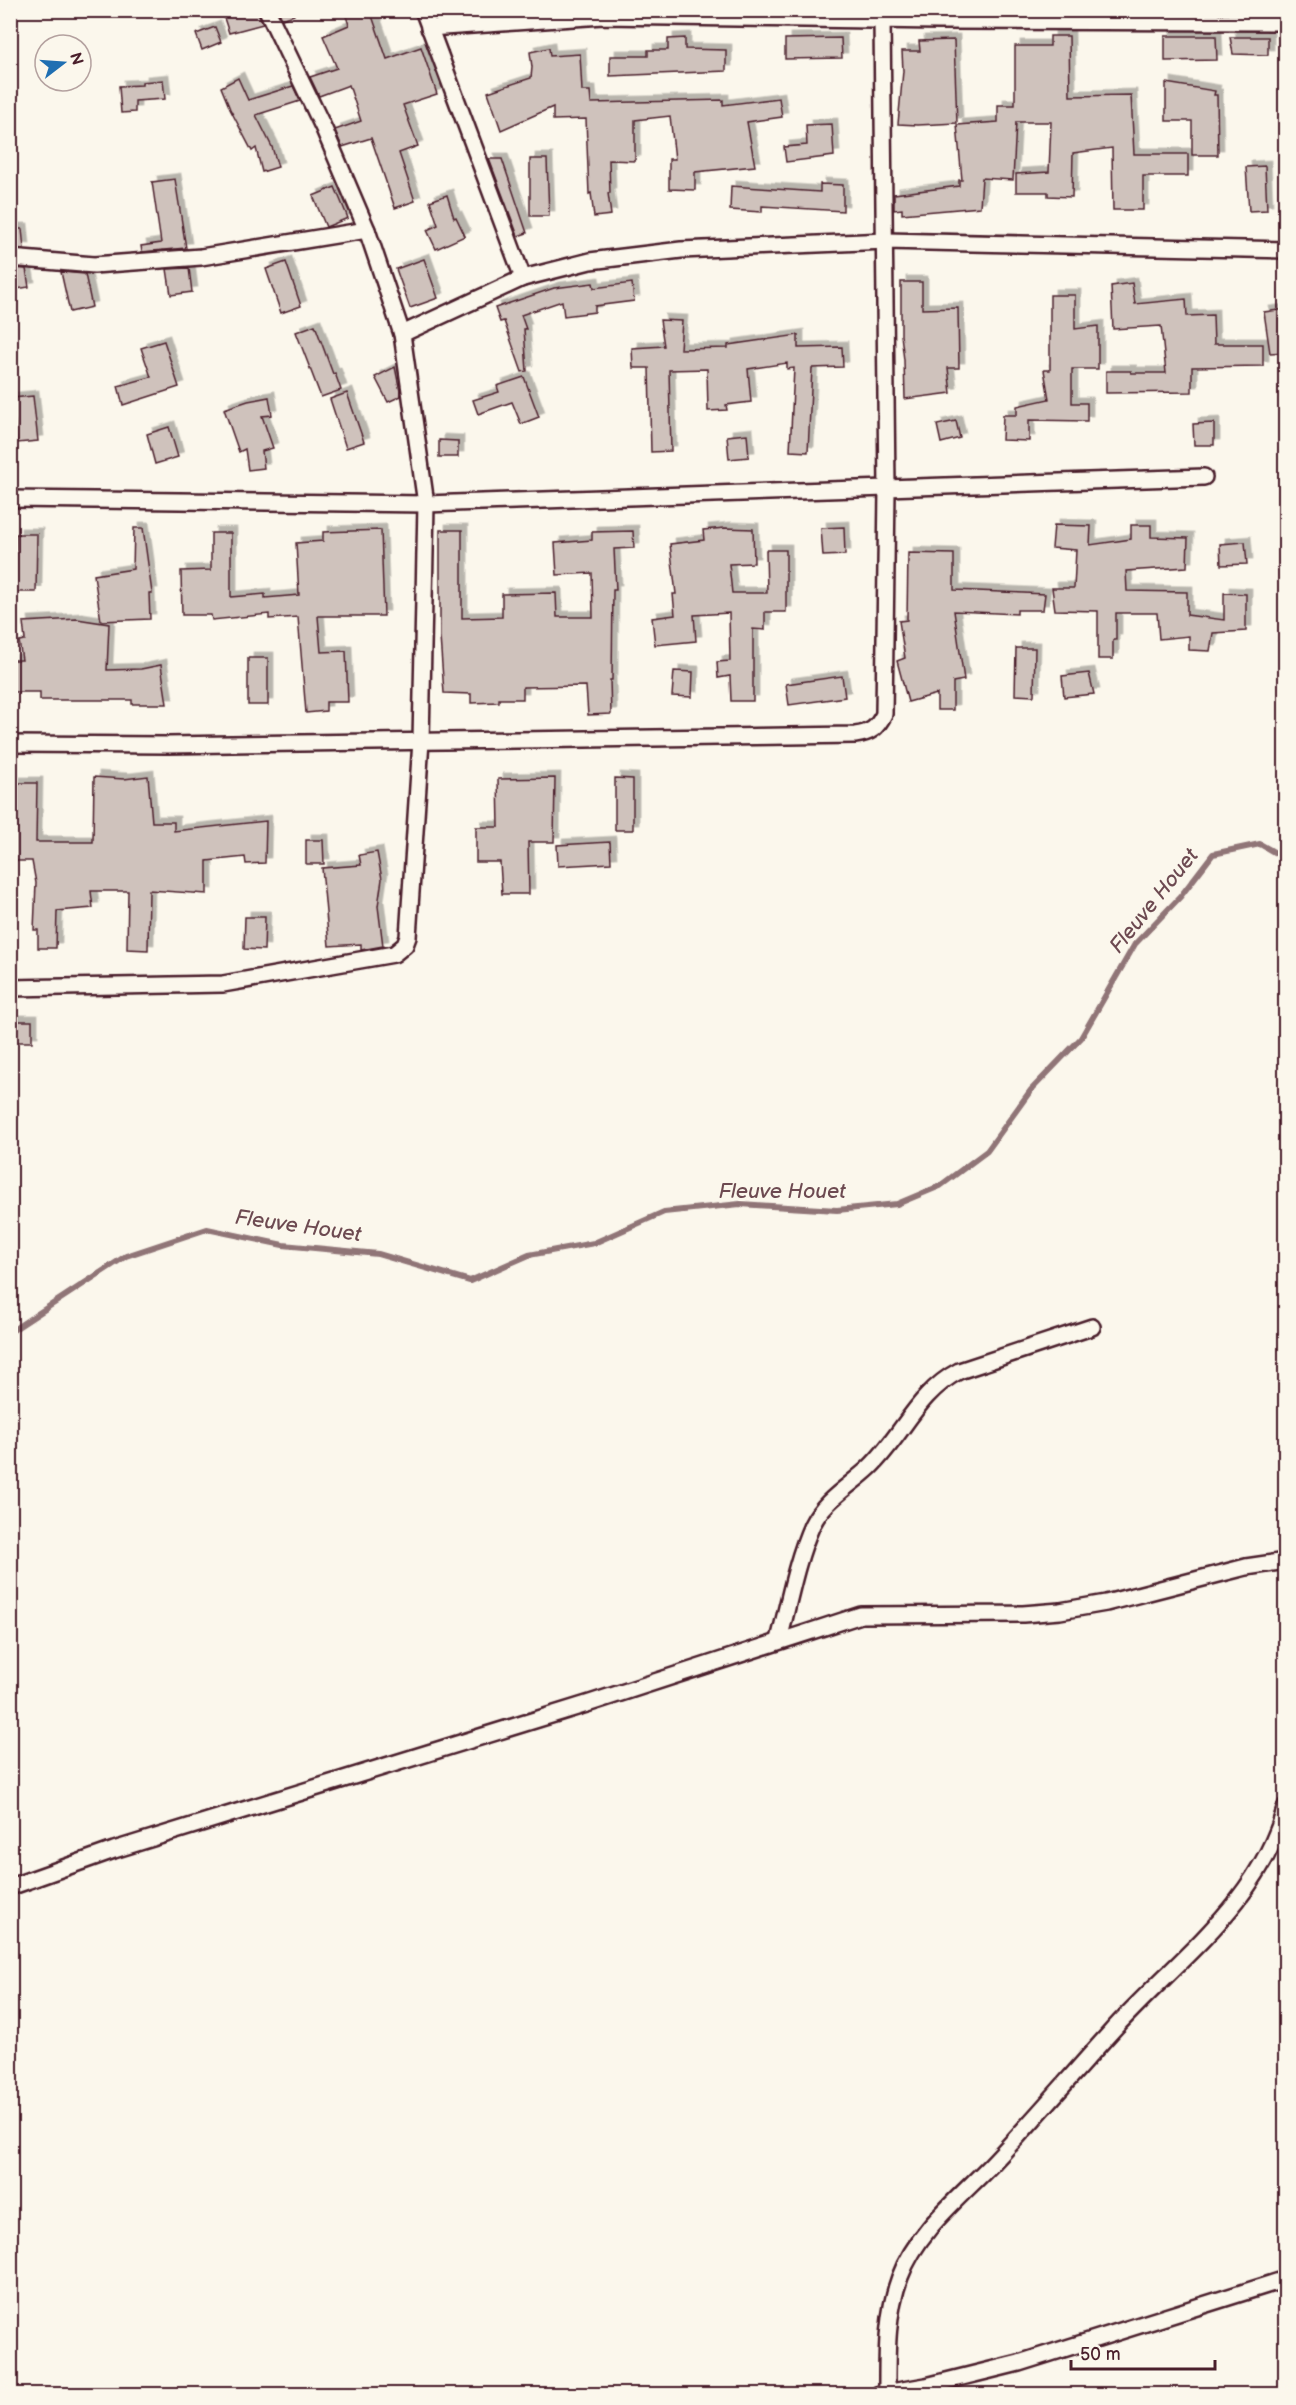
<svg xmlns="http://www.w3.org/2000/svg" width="1296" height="2405" viewBox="0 0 1296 2405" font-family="'Balsamiq Sans',sans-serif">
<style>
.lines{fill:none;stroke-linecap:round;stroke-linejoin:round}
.stream{stroke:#907477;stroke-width:6}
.building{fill:#cfc2bc;stroke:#4a1f2b;stroke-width:1.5;filter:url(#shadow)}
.street-casing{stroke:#4a1f2b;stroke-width:20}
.street{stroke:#fbf7ec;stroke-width:15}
.labels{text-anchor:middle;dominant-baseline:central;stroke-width:6;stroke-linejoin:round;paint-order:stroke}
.water-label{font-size:21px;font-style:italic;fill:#6d4a51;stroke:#fbf7ec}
</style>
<defs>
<filter id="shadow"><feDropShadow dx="5.5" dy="-5.5" stdDeviation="0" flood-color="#0004"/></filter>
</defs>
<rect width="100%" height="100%" fill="#fbf7ec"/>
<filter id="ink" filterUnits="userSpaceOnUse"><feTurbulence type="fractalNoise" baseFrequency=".0167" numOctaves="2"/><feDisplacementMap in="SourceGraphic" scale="12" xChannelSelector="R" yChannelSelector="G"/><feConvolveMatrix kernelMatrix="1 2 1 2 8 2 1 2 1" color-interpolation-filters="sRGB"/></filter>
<g filter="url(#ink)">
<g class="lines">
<polyline class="stream" points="10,1332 126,1256 207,1229 283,1245 378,1254 470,1281 529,1255 594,1243 664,1212 740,1204 837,1210 897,1204 940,1186 987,1151 1031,1090 1081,1038 1135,944 1180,897 1213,854 1260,844 1286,859"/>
</g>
<g class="building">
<polygon points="238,10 257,10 263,24 229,33 223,15"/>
<polygon points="278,10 294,10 294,15 282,19"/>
<polygon points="344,10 370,10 387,59 421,47 437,94 403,105 418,146 399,153 415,201 395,208 371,138 342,147 335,130 361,121 349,85 319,96 310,77 337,68 323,36 349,25"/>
<polygon points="215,27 221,42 202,50 196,34"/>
<polygon points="1050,36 1069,36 1070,96 1131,95 1134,154 1188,154 1188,176 1143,176 1143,210 1113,210 1112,148 1073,153 1072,197 1048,196 1048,192 1016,192 1016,174 1049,172 1051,122 1016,122 1013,180 982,178 980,207 902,214 902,209 894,210 894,194 959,186 959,180 962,180 957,125 998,122 998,105 1015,105 1015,46 1050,46"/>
<polygon points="1165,36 1216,36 1217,60 1165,61"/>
<polygon points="1230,37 1268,37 1268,55 1233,54"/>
<polygon points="685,38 685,49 726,50 726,71 610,76 610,56 648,56 648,50 668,50 668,39"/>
<polygon points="841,38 842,58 785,59 785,39"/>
<polygon points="954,40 957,123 918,125 898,124 903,71 902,51 920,51 919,41"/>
<polygon points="549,48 550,56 580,54 582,91 590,91 591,103 723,100 723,105 779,98 782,117 747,122 755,166 695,172 695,190 669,189 669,159 675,159 670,116 635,120 635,161 609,160 610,193 608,193 611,215 594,217 591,193 589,194 586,119 553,120 553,107 501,130 488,92 531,78 532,67 530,52"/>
<polygon points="238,78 248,100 293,86 300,101 256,115 272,147 278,167 262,172 256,148 252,151 230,109 221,87"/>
<polygon points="163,80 165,99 135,101 135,112 121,113 119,86 142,85 142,82"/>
<polygon points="1166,83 1215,91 1214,95 1217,95 1218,155 1192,155 1192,121 1166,121"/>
<polygon points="832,124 834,156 786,162 784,147 807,145 806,125"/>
<polygon points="489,159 502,159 527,233 518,236"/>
<polygon points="530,159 547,159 549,216 530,216"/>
<polygon points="1265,166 1267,210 1249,211 1246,167"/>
<polygon points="175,179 186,248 142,252 141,246 161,243 152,182"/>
<polygon points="820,184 843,185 843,211 762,206 762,212 730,210 731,186 820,192"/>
<polygon points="335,187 348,218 326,227 313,196"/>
<polygon points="447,195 454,218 456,217 465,236 436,249 427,230 438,225 430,201"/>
<polygon points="10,229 22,229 24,249 10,248"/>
<polygon points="424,259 438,298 410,308 396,269"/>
<polygon points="286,262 301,306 281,313 266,269"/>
<polygon points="10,268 26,269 29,287 10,290"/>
<polygon points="189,268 192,292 171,295 167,269"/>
<polygon points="61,272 85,274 92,307 70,312"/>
<polygon points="901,282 922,282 922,309 958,308 959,368 948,368 951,393 905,399 904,360 901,335"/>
<polygon points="593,283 594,288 632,283 634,301 595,306 595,312 564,316 562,301 521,315 526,329 524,329 527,371 522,372 504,321 500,322 495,308 554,288"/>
<polygon points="1132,283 1135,304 1186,299 1187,316 1213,315 1214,344 1263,344 1263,366 1192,367 1192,392 1106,393 1106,371 1131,371 1131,373 1166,373 1161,326 1113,329 1111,286"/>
<polygon points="1050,295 1075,295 1075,329 1098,326 1098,369 1072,369 1072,403 1087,403 1087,421 1029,420 1029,441 1002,440 1003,415 1017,415 1017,406 1049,399 1044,370 1050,370"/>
<polygon points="1286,309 1286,352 1270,353 1264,312"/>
<polygon points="660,320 682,321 680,349 728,348 728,345 798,335 798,348 842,347 843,367 812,368 808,452 790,451 794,368 787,369 787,363 748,369 751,402 726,405 727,410 708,411 707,369 669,370 671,451 651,452 649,368 633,368 632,348 664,346"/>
<polygon points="315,325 333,374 335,373 341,390 321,397 296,332"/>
<polygon points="164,341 179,387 123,405 118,386 151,377 141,348"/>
<polygon points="395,367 401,396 388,402 375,377"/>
<polygon points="524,377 539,417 521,424 512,402 478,414 473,400 499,392 497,386"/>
<polygon points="347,393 364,442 346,448 330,399"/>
<polygon points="33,396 38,441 17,443 12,398"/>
<polygon points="269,397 272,415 262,416 273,448 262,451 264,468 248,470 245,449 239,452 224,409 248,401"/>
<polygon points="956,421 960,438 941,443 937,425"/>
<polygon points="1214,423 1214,445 1194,445 1193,424"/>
<polygon points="169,427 178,457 155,464 147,434"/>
<polygon points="747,434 749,457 729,459 727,436"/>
<polygon points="439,440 458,441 458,457 439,457"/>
<polygon points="1054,525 1091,526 1090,545 1131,539 1131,525 1151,525 1151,537 1188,538 1187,567 1126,571 1127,591 1187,592 1187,615 1224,620 1224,593 1246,594 1246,631 1213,633 1210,651 1189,650 1189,636 1159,639 1157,613 1116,613 1116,640 1113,640 1113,659 1098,659 1098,611 1055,610 1052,588 1074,588 1076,550 1052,548"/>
<polygon points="844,527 845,555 823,556 821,528"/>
<polygon points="134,528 143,528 152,593 149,593 150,619 101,621 94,575 133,569"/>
<polygon points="725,528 753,529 754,563 729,564 732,593 767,593 766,550 786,550 786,612 765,612 765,630 753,629 753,701 731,701 730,676 718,678 717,662 730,661 729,613 694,615 696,641 655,645 652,618 675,615 673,594 676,594 670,544 704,540 703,530"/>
<polygon points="381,530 384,616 318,616 321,652 346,651 348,702 326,702 326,711 306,713 298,617 269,619 269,614 212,620 211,615 182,615 181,571 211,570 211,533 231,533 231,597 265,594 265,598 299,595 296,543 323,541 323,532"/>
<polygon points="440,530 462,530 462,618 502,617 502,594 556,593 557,617 593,617 592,573 557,575 555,543 592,540 592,532 633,531 634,548 614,549 616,590 613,590 612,680 610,680 611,714 588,715 586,686 523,687 523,699 499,699 499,702 471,703 471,694 444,693 440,637"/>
<polygon points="16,534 37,534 36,592 15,592"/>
<polygon points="1245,542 1247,564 1221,565 1220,544"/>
<polygon points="908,553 954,554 954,590 1045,594 1043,610 1017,610 1017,614 954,611 964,680 953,682 953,710 937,710 937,694 908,702 897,661 905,658 899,621 907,620"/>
<polygon points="77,619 109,624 107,670 141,669 161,665 167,704 132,704 132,700 40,700 40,692 12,692 12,660 22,660 19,641 25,640 23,622"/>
<polygon points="1016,648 1035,648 1034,696 1015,695"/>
<rect x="248" y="658" width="20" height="47"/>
<polygon points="674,671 693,672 692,697 672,696"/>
<polygon points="1089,673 1094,694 1064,697 1062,676"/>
<polygon points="842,676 845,697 789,705 786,684"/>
<polygon points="148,776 152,822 174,822 174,831 266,821 265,863 246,864 245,857 207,861 207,894 149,890 148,950 127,949 128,891 91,891 93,908 57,911 56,948 38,948 38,930 34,930 36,883 32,861 14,861 15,783 37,783 36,842 93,842 94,777 124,779"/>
<polygon points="555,778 554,842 528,842 529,894 502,894 500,862 476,862 476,827 499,827 498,779"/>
<polygon points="615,778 633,779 633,830 615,830"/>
<polygon points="306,840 323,840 324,864 306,864"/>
<polygon points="610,842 611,863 558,866 557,845"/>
<polygon points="377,852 382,879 378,906 383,946 361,950 361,944 329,946 322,868 361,865 359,855"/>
<polygon points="245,917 265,917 264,950 244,949"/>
<rect x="10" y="1021" width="22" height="21"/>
</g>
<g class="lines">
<g class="street-casing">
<g id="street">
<polyline points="429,28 603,16 938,21 1286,22"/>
<polyline points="10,258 94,265 201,257 367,230"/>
<polyline points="523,278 590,261 681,250 886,241 1286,250"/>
<polyline points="402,334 523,278 423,10"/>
<polyline points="10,499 426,504 1204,477"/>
<path d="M 10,744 L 168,745 L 855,735 C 871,733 877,728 884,714 L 887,490 L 882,20"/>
<polyline points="10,988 223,984 394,954 405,945 408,937 421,741 426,504 402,334 367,230 324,129 267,10"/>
<path d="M 779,1640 C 789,1602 796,1561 812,1525 C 824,1500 850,1486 870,1467 C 903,1435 917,1393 959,1371 L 1092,1327"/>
<polyline points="10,1887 114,1850 590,1703 861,1615 1023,1614 1060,1611 1106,1603 1246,1567 1286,1561"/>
<path d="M 887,2393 C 887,2353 886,2315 900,2277 C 917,2231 958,2199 991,2165 C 1032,2122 1070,2077 1110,2033 C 1174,1961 1260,1904 1286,1806"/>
<polyline points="879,2394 926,2386 1019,2363 1286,2279"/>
</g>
</g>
<use href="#street" class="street"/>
</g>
</g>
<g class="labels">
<g class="water-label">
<text transform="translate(1154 901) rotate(-51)">Fleuve Houet</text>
<text x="782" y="1191">Fleuve Houet</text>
<text transform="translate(298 1226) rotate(8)">Fleuve Houet</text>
</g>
</g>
<rect width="1296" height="2405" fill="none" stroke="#fbf7ec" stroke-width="36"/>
<rect x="18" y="18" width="1260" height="2369" fill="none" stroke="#4a1f2b" stroke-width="2" filter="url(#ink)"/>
<g transform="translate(63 63) rotate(73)"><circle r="28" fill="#fbf7ec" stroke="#b4a19f" stroke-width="1.5"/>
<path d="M0-4.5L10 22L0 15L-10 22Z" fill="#1f6fb2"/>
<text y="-9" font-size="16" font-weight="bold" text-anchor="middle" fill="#4a1f2b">N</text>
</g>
<path d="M1071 2360v9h144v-9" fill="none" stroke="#4a1f2b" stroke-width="3"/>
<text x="1080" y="2360" font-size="18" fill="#4a1f2b" stroke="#fbf7ec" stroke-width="4.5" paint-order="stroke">50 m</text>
</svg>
